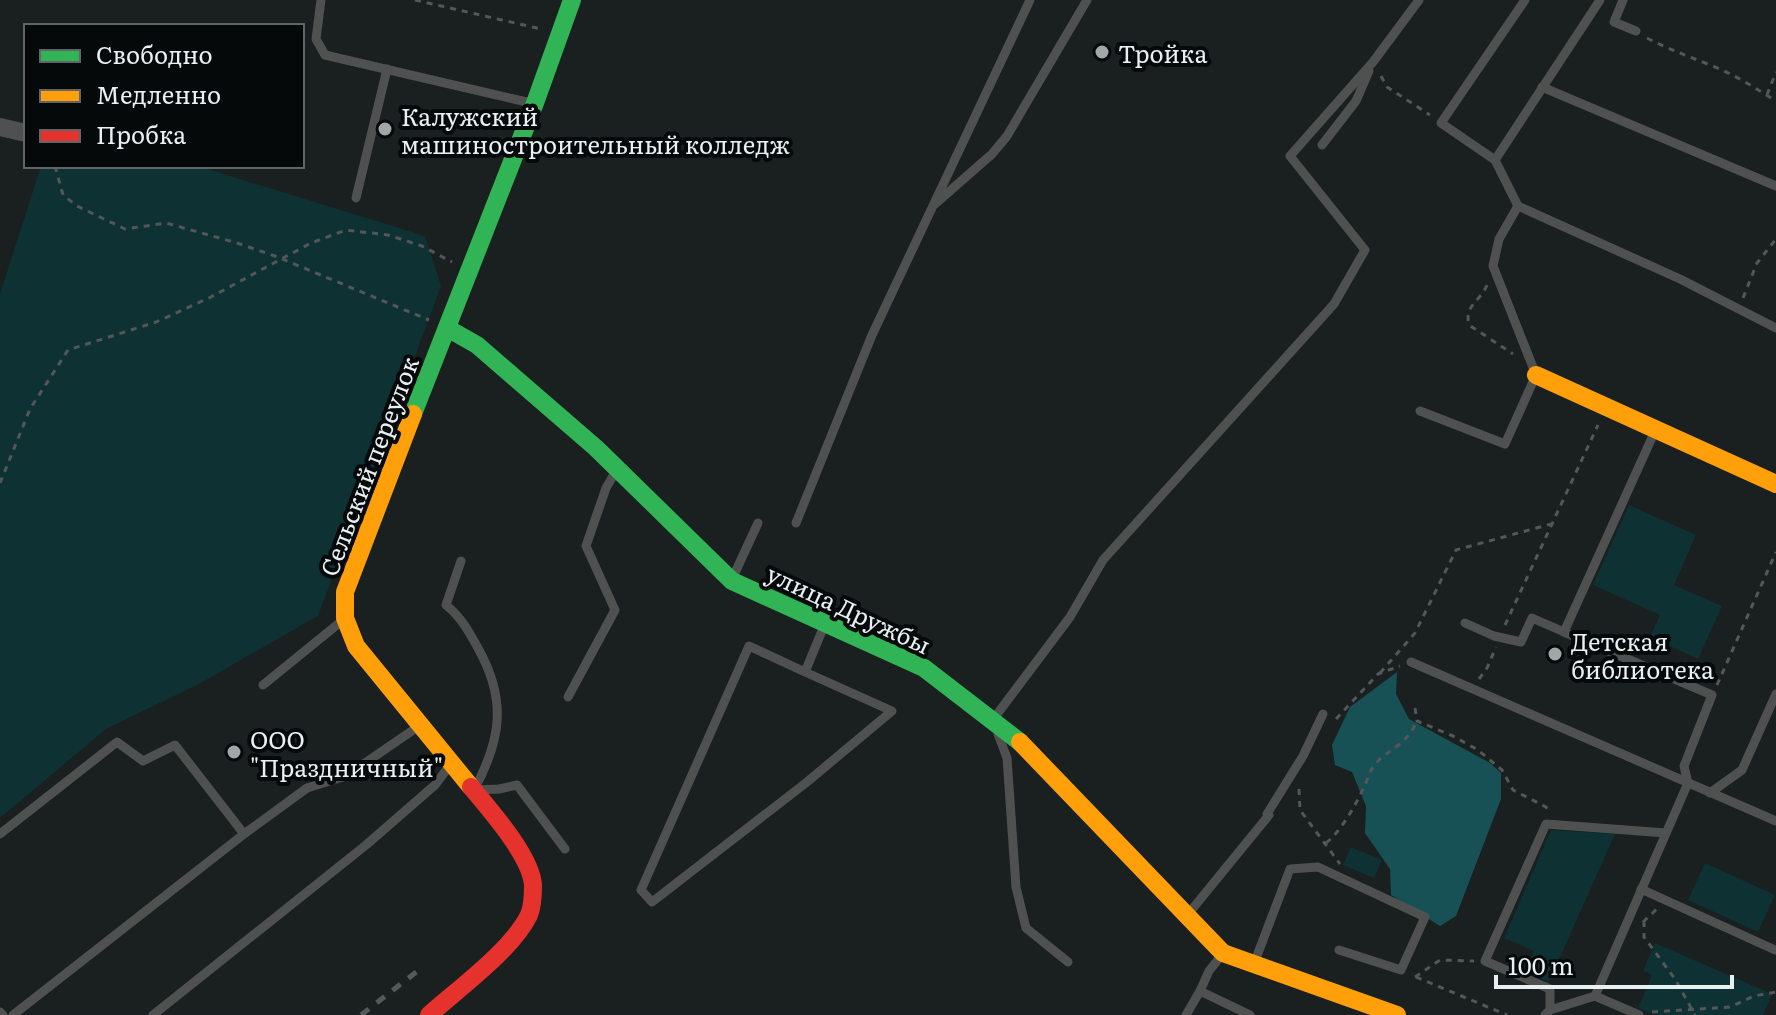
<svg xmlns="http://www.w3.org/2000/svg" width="1776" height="1015" viewBox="0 0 1776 1015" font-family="Literata,serif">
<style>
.green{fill:#0e3134}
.forest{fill:#175156}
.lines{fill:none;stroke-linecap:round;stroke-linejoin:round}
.path{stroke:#545657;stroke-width:3;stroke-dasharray:6 6;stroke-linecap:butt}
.lane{stroke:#4f5151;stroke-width:9}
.street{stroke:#4f5151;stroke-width:18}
.fast{stroke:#30b455;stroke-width:18}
.slow{stroke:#ff9f0a;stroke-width:18}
.jam{stroke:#e5322d;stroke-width:18}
.rail{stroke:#56595a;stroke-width:5;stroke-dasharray:10 10;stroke-linecap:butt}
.poi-dot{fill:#a1a7a8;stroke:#06090a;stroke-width:3}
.labels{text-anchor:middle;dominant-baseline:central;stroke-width:8;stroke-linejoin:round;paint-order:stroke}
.poi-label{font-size:24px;fill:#e9f0f1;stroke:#06090a;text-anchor:start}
.street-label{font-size:24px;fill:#e9f0f1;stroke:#06090a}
</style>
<rect width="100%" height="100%" fill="#1a1f1f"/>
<g class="green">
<polygon points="41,166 198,166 425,236 441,286 318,616 199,684 106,729 0,818 0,294"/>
<polygon points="1629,505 1696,535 1674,585 1722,606 1698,659 1650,637 1660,615 1593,585"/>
<polygon points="1551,830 1615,834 1549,982 1525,971 1534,951 1504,938"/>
<polygon points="1351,847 1382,860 1374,878 1343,865"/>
<polygon points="1705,863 1775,895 1758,932 1688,900"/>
<polygon points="1655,943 1772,994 1763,1015 1656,1015 1638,1008 1652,975 1643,971"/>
</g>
<polygon class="forest" points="1397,672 1396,694 1409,719 1490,763 1501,773 1501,799 1456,916 1440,926 1391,895 1390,869 1365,833 1366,806 1352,772 1335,765 1332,745 1350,707"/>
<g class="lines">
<g class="path">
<polyline points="415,0 541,29"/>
<path d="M 1647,38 C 1668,49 1688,56 1710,65 C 1734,74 1755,88 1776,101"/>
<polyline points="1381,76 1387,87 1430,115"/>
<polyline points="1767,95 1776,72"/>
<polyline points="55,166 63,195 77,206 125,229 166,223 237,243 275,256 429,320"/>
<path d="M 1487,285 C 1480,302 1464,305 1469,325 L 1513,354"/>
<polyline points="1743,298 1757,263 1776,239"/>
<polyline points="0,483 30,409 68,350 156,322 209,298 311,243 346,230 388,235 422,246 452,262"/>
<polyline points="1505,625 1598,425"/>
<polyline points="1380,673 1415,633 1456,550 1551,524"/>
<polyline points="1479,679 1487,668 1496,647"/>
<polyline points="1717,685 1776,552"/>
<polyline points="1415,708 1417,721 1453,736 1478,750 1502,770 1513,790 1546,807 1548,811"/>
<polyline points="1336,719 1378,674 1400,666"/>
<polyline points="1299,789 1300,810 1340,864"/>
<path d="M 1326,843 C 1342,830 1355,806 1364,787 C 1367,782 1368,775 1371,770 C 1385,748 1404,750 1417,721"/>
<polyline points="1644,921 1644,937 1675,979 1695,1015"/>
<polyline points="1643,922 1658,908"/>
<polyline points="1415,977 1440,960 1474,961"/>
<polyline points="1416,977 1507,1015"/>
<polyline points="1652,1012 1730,1007 1754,996 1776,992"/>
</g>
<g class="lane">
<polyline points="321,0 316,39 325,55 531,103"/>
<polyline points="1525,0 1441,123 1495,160 1600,0"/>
<polyline points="1623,0 1614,22 1636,31"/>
<polyline points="1542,87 1776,186"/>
<polyline points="1322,145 1356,101 1369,71"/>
<polyline points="356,198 387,69"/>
<polyline points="935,204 992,154 1007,136 1087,0"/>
<polyline points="1518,206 1680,279 1776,328"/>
<polyline points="1420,411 1505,444 1536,375 1493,266 1499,239 1518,206 1495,160"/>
<polyline points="796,523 872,335 1030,0"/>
<path d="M 461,561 L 446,605 C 462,618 469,632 479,650 C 507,701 501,740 474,790 L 499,789 L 517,785 L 565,849"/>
<polyline points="733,577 758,523"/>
<polyline points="1465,623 1494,636 1521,642 1532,618 1564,632"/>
<polyline points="1411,662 1776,821"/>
<polyline points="805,672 892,711 807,782 652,902 641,890 749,646 805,672 824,626"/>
<polyline points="263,685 343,620"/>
<polyline points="568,697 615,610 586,546 606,488 616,471"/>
<polyline points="995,717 1070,617 1103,560 1334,304 1365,250 1290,156 1373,62 1419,0"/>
<polyline points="998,734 1007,758 1016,887 1026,928 1068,962"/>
<polyline points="1710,793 1742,770 1776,694"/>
<polyline points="0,834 117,742 143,761 175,745 244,834"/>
<polyline points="1641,889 1775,950"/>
<polyline points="1189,913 1269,815 1267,814 1303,756 1323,714"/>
<polyline points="1221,956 1209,971 1200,991 1250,1015"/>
<polyline points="1255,961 1290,869 1318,867 1425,917 1401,970 1339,950"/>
<polyline points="1595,996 1688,783 1684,766 1712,695 1564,632 1655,431"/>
<polyline points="1550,1010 1550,989 1485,961 1546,824 1666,833"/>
<polyline points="0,1012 3,1015"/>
<polyline points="13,1015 244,834 307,788 346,776 419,726"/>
<polyline points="153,1015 366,845 435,785 450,765"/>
<polyline points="1186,1015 1200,991"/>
<polyline points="1545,1015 1550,1010 1595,996 1639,1015"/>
</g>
<polyline class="street" points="0,127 26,133"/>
<g class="fast">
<polyline points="447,328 477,345 596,448 732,581 924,668 1020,742"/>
<polyline points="413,414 535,103 572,0"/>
</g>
<g class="slow">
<polyline points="1536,375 1776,484"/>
<polyline points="413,414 345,592 345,618 356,646 471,787"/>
<polyline points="1020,742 1223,953 1397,1015"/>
</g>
<path class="jam" d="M 429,1015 C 458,989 512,950 529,915 C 532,908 533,893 533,885 C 531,856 490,810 471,787"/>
<polyline class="rail" points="361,1015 424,966"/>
</g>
<g class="poi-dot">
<circle cx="1102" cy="52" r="8"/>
<circle cx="385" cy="129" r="8"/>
<circle cx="1555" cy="654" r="8"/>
<circle cx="234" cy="752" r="8"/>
</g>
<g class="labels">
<g class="poi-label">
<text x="1118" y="52">Тройка</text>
<text x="401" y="115">Калужский<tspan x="401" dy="28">машиностроительный колледж</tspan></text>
<text x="1571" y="640">Детская<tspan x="1571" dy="28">библиотека</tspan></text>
<text x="250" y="738">ООО<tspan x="250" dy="28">"Праздничный"</tspan></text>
</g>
<g class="street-label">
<text transform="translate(368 466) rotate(-69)">Сельский переулок</text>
<text transform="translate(849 608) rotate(25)">улица Дружбы</text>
</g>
</g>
<rect x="24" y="24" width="280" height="144" fill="#06090a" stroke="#616566" stroke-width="2"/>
<rect x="40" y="50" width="40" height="12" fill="#30b455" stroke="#616566" stroke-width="2"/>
<text x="96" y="64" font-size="24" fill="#e9f0f1">Свободно</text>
<rect x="40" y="90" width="40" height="12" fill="#ff9f0a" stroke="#616566" stroke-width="2"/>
<text x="96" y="104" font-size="24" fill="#e9f0f1">Медленно</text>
<rect x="40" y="130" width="40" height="12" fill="#e5322d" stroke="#616566" stroke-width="2"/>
<text x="96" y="144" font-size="24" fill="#e9f0f1">Пробка</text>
<path d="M1496 975v12h236v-12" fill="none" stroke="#e9f0f1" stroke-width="4"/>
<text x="1508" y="975" font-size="24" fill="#e9f0f1" stroke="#06090a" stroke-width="6" paint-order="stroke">100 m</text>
</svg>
